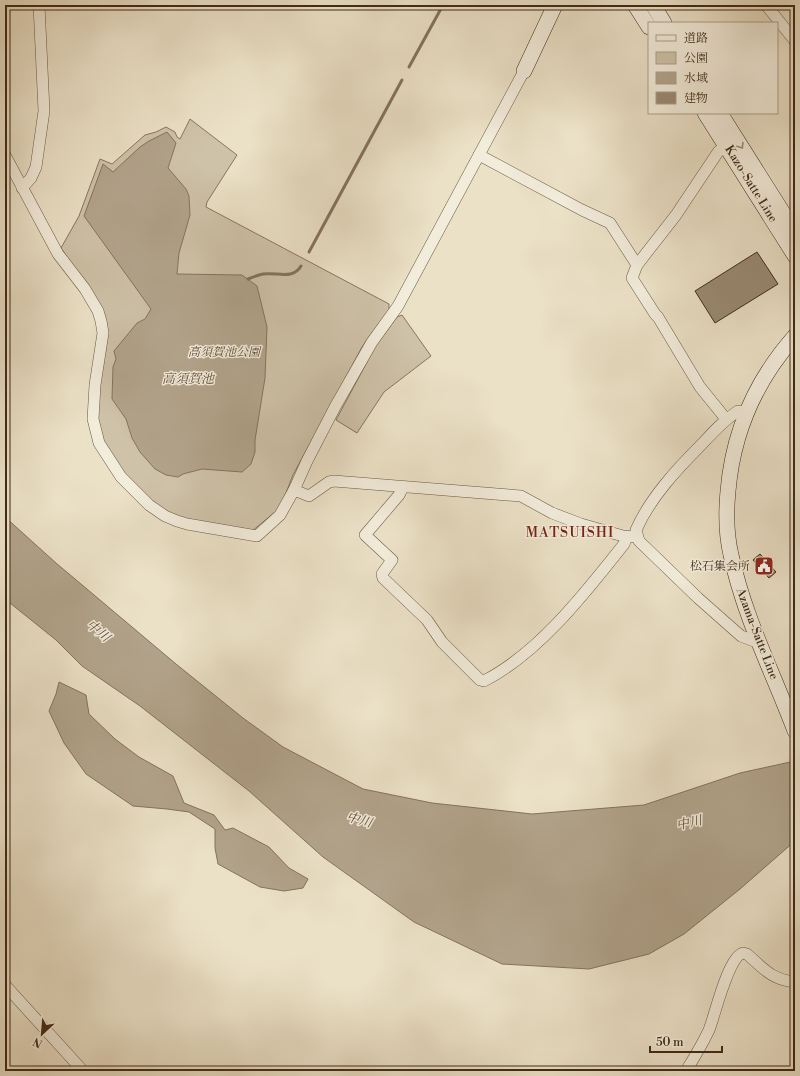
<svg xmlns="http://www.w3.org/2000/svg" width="800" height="1076" viewBox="0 0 800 1076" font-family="'Libre Bodoni','Noto Serif JP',serif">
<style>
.green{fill:#cec2a9;stroke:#877660}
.water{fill:#b1a38b;stroke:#84735d}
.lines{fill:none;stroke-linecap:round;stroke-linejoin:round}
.stream{stroke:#84735d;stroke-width:3}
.building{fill:#998a73;stroke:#402b17}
.street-casing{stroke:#6b5843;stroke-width:12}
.secondary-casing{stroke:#402b17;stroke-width:16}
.street{stroke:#f2ecdb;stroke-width:11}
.secondary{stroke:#f2ecdb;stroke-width:15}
.oneway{stroke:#998c79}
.labels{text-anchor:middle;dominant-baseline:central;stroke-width:3;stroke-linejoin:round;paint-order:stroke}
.street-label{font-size:12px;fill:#402b17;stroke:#f2ecdb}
.park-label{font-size:12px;font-style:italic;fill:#5c4934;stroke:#f2ecdb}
.poi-label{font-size:12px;fill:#402b17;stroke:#f2ecdb;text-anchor:end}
.water-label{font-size:13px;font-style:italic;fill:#624f3a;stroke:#f2ecdb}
.quarter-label{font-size:14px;letter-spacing:1px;fill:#7a1f14;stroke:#f2ecdb}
</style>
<rect width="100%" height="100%" fill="#ebe1c7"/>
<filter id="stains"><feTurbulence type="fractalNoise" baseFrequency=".005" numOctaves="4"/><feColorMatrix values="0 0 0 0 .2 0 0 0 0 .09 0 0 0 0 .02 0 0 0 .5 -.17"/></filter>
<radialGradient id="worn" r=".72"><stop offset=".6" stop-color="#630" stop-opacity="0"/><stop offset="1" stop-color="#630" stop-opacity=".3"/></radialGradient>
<g class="green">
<polygon points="190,119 237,155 207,202 206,207 389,304 389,310 368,338 362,347 293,475 280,508 252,531 181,519 170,515 128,482 105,447 98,420 101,308 61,248 79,216 100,159 112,164 145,135 156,132 166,127 175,132 177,137 180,139"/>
<polygon points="402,315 431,356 384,392 357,433 336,420 375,347 397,317"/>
</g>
<g class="water">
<polygon points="167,132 176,143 168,168 186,189 189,196 190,215 179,253 177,274 242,275 257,286 267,327 265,378 255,440 255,452 251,464 242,472 202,469 183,474 178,477 166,475 155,469 140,452 132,438 126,419 112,399 113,367 116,359 114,351 137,323 145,319 151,309 84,216 103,164 113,172 140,147 149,141"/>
<polygon points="5,517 56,563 176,664 243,718 283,747 363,789 432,803 532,814 644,805 740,773 795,761 795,841 740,889 684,934 649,954 589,969 502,964 414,922 323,857 249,791 140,706 82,666 56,640 5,599"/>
<polygon points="59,682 86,695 89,714 115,739 139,757 173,776 184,803 214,815 225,830 233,828 269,847 289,868 308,879 303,888 284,891 260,887 218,864 215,848 215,829 189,812 167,809 133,806 86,774 64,743 49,711 56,694"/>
</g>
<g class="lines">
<g class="stream">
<polyline points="409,67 443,5"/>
<polyline points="309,252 402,80"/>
<path d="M 248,279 C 253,277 258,275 263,274 C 277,272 293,280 301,266"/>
</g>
</g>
<g class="building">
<polygon points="757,252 778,284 715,323 695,291"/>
<polygon points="760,554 776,572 769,578 753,560"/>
</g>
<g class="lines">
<g class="street-casing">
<g id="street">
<polyline points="766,5 795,41"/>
<polyline points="5,155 58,254 85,289 98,311 101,321 103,333 95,385 93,419 99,443 121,477 149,505 165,516 177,521 187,524 257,536 280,515 294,490 309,496 329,482 334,481 521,496 552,513 581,524 623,536 637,537"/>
<polyline points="479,155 582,210 610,223 637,265"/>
<polyline points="22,188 31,178 36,167 44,111 39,5"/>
<path d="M 746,412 L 738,411 C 724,420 713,432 702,444 C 677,469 650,498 636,530 L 639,541 L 698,598 L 741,636 L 754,641 L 759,641"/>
<polyline points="726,419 700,387 658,317 655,314 632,278 637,265 676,215 718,152 726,145"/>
<path d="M 403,487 L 399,495 L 365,535 L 392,560 L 382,574 L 383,578 L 427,620 L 442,642 L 480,680 L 484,681 C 539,653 586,592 624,544 L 627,537"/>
<polyline points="294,490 307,461 335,407 372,342 398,306 524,71"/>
<polyline points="5,985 83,1071"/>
<path d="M 686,1071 C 694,1058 702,1045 709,1030 C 715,1015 728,957 743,953 L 747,954 C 763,968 772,980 795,982"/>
</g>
</g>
<g class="secondary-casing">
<g id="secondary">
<polyline points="635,5 649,27"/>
<polyline points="653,5 664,23"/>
<polyline points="524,71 555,5"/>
<polyline points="705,113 795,256"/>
<polyline points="720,113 795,232"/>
<path d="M 795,336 C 756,380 733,432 728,491 C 726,512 726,534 731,555 C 744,616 773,673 795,731"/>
</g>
</g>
<use href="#street" class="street"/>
<use href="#secondary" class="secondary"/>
</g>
<defs><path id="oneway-chevron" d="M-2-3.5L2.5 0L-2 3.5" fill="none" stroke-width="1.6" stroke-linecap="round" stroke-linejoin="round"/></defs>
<use class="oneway" href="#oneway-chevron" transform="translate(741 146) rotate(58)"/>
<defs>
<g id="civic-square" transform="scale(1)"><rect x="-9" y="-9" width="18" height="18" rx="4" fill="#8f2418" stroke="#f2ecdb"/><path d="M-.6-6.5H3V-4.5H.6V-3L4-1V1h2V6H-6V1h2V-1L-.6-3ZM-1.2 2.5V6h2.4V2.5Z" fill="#fff"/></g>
</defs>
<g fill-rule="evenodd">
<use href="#civic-square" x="764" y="566"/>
</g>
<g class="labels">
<g class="street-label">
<text transform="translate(751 184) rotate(58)">Kazo-Satte Line</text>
<text transform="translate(757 634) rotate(69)">Azama-Satte Line</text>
</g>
<g class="park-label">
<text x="224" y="352">高須賀池公園</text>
</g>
<g class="poi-label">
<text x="750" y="566">松石集会所</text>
</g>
<g class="water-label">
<text x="188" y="379">高須賀池</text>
<text transform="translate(98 631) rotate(40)">中川</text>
<text transform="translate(359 820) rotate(16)">中川</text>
<text transform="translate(689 823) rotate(-13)">中川</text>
</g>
<g class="quarter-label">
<text x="570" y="533">MATSUISHI</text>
</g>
</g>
<rect width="800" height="1076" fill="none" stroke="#ebe1c7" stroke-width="20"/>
<rect x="6" y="6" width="788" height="1064" fill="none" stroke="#402b17" stroke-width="2"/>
<rect x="10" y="10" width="780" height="1056" fill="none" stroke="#402b17"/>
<rect x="648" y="22" width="130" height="92" fill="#f2ecdb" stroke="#ab9f8d"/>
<rect x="656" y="35" width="20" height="6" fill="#f2ecdb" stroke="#ab9f8d"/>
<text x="684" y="42" font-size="12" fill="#402b17">道路</text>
<rect x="656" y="52" width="20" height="12" fill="#cec2a9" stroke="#ab9f8d"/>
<text x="684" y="62" font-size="12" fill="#402b17">公園</text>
<rect x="656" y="72" width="20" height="12" fill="#b1a38b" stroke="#ab9f8d"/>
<text x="684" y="82" font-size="12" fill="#402b17">水域</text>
<rect x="656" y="92" width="20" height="12" fill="#998a73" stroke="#ab9f8d"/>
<text x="684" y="102" font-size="12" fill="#402b17">建物</text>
<g transform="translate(42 1034) rotate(206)" stroke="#f2ecdb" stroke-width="3" paint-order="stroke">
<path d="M0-3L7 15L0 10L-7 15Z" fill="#402b17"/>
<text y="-6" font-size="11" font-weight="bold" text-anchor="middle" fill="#402b17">N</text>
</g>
<path d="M650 1046v6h72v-6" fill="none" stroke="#402b17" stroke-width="2"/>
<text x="656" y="1046" font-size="12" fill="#402b17" stroke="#f2ecdb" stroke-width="3" paint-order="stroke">50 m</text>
<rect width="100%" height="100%" filter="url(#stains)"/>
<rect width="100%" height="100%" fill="url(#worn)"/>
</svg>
